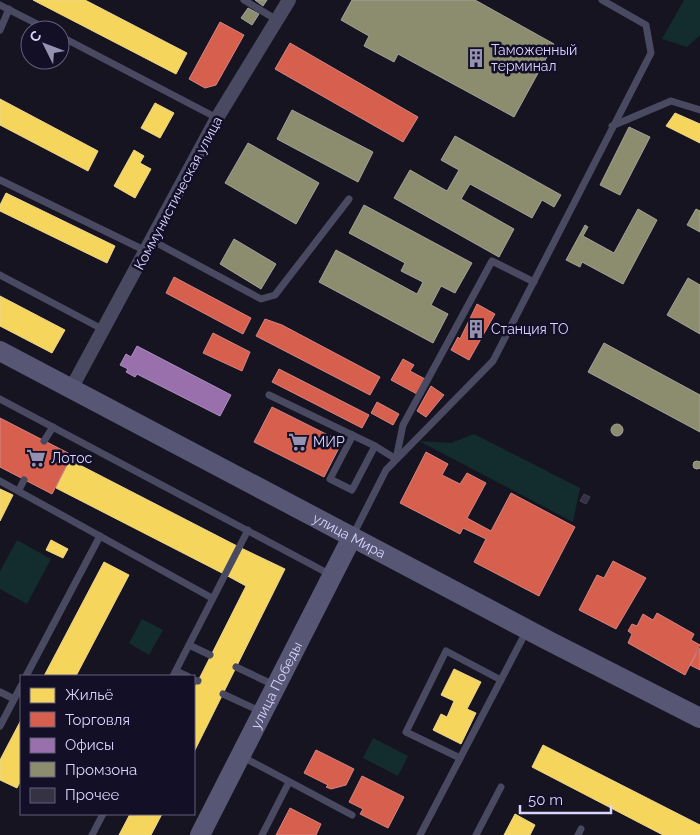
<svg xmlns="http://www.w3.org/2000/svg" width="700" height="835" viewBox="0 0 700 835" font-family="Raleway,sans-serif">
<style>
.green{fill:#132c2d}
.homes{fill:#f6d55c;stroke:#edd58d}
.shops{fill:#d6604d;stroke:#d78382}
.offices{fill:#9970ab;stroke:#ac8ec4}
.industry{fill:#8c8c6e;stroke:#a3a29a}
.building{fill:#343243;stroke:#433f54}
.lines{fill:none;stroke-linecap:round;stroke-linejoin:round}
.service{stroke:#4a4962;stroke-width:7}
.minor{stroke:#4a4962;stroke-width:14}
.secondary{stroke:#575674;stroke-width:20}
.labels{text-anchor:middle;dominant-baseline:central;stroke-width:5;stroke-linejoin:round;paint-order:stroke}
.poi-label{font-size:14px;fill:#d9d4ff;stroke:#130f26;text-anchor:start}
.street-label{font-size:14px;fill:#d9d4ff;stroke:#130f26}
</style>
<rect width="100%" height="100%" fill="#161421"/>
<g class="green">
<polygon points="684,0 700,0 700,35 687,47 662,39"/>
<polygon points="474,434 580,488 573,522 419,441 451,443"/>
<polygon points="17,540 51,559 27,604 0,589 0,571"/>
<polygon points="142,619 163,630 149,655 129,643"/>
<polygon points="373,738 408,756 398,776 363,758"/>
</g>
<g class="homes">
<polygon points="33,0 85,0 187,53 176,74"/>
<polygon points="0,99 98,151 88,171 0,125"/>
<polygon points="155,103 174,113 160,138 141,128"/>
<polygon points="675,113 700,124 700,143 666,126"/>
<polygon points="134,150 144,156 140,163 151,169 135,198 114,186"/>
<polygon points="6,193 115,246 107,263 0,211 0,205"/>
<polygon points="0,296 65,330 52,353 0,326"/>
<polygon points="70,460 239,547 224,574 56,488"/>
<polygon points="0,489 13,495 0,521"/>
<polygon points="51,540 68,549 63,558 46,550"/>
<polygon points="239,547 285,569 194,752 194,689 246,586 224,574"/>
<polygon points="104,562 129,575 76,676 44,676"/>
<polygon points="454,669 481,682 467,709 476,713 461,744 433,730 441,714 447,717 454,701 441,695"/>
<polygon points="21,720 21,780 17,788 0,780 0,760"/>
<polygon points="543,745 700,825 700,835 663,835 532,767"/>
<polygon points="130,814 162,814 151,835 119,835"/>
<polygon points="515,814 535,825 530,835 504,835"/>
</g>
<g class="shops">
<polygon points="220,22 244,35 216,85 205,88 189,79"/>
<polygon points="290,43 418,117 403,142 275,69"/>
<polygon points="174,277 251,318 243,334 166,293"/>
<polygon points="477,304 495,314 469,360 451,350 458,337 460,339"/>
<polygon points="265,319 282,325 380,377 370,395 256,336"/>
<polygon points="213,333 250,352 242,371 203,353"/>
<polygon points="403,359 414,365 410,371 425,379 417,394 391,380"/>
<polygon points="279,369 369,415 362,428 272,382"/>
<polygon points="431,386 444,395 426,417 417,411"/>
<polygon points="377,402 399,414 393,425 371,413"/>
<polygon points="272,407 342,442 324,477 254,442"/>
<polygon points="0,418 72,455 52,494 0,467"/>
<polygon points="426,452 448,464 442,475 460,484 467,473 486,483 467,518 491,531 511,493 575,527 539,596 474,562 486,539 463,528 460,534 400,503"/>
<polygon points="613,561 646,578 616,629 579,610 597,575 604,578"/>
<polygon points="657,613 694,634 691,640 700,645 685,675 628,643 632,634 628,631 632,624 637,626 643,614 653,620"/>
<polygon points="700,648 700,670 690,665"/>
<polygon points="316,750 354,769 346,785 331,789 326,787 328,785 304,773"/>
<polygon points="362,776 404,797 388,828 360,814 363,809 349,802"/>
<polygon points="290,808 321,824 316,835 276,835"/>
</g>
<polygon class="offices" points="137,346 231,395 220,416 137,374 135,377 126,372 128,369 120,365 126,354 131,357"/>
<g class="industry">
<polygon points="255,0 267,0 263,6"/>
<polygon points="352,0 475,0 554,44 514,117 398,54 394,62 364,46 369,36 341,20"/>
<polygon points="248,8 259,14 252,25 241,18"/>
<polygon points="292,110 373,152 358,182 277,139"/>
<polygon points="629,127 650,137 620,195 600,185"/>
<polygon points="455,136 561,195 554,207 542,200 532,218 470,184 461,199 514,229 499,257 394,198 410,170 447,191 459,170 441,160"/>
<polygon points="248,143 319,183 296,224 225,183"/>
<polygon points="364,205 472,263 455,293 441,286 431,305 448,314 433,343 319,282 336,250 417,294 423,282 401,271 405,263 349,233"/>
<polygon points="638,209 657,220 623,284 582,262 580,267 566,260 585,225 588,227 583,236 614,253"/>
<polygon points="696,209 700,211 700,232 687,225"/>
<polygon points="234,239 276,264 261,289 220,264"/>
<polygon points="688,278 700,285 700,334 667,315"/>
<polygon points="604,343 700,395 700,432 588,372"/>
<circle cx="617" cy="430" r="6"/>
<circle cx="697" cy="465" r="4"/>
</g>
<polygon class="building" points="584,494 590,497 586,504 580,501"/>
<g class="lines">
<g class="service">
<polyline points="244,0 277,20"/>
<polyline points="0,5 49,30"/>
<polyline points="0,30 9,9"/>
<polyline points="60,36 217,118"/>
<polyline points="612,126 671,101 700,110"/>
<polyline points="0,180 146,251"/>
<polyline points="153,241 261,299 275,295 349,199"/>
<polyline points="0,275 104,330"/>
<polyline points="269,395 375,446 396,459 403,425 492,261 534,282"/>
<polyline points="0,399 331,575"/>
<polyline points="353,435 330,479 352,490 375,446"/>
<polyline points="44,441 53,427"/>
<polyline points="0,481 212,598"/>
<polyline points="19,490 24,480"/>
<polyline points="353,535 386,470 493,361 651,53 646,25 602,0"/>
<polyline points="189,645 210,655"/>
<polyline points="236,667 274,685"/>
<polyline points="176,671 187,676"/>
<polyline points="26,676 100,536"/>
<polyline points="173,676 248,530"/>
<polyline points="194,680 198,681"/>
<polyline points="0,692 14,699"/>
<polyline points="223,694 262,712"/>
<polyline points="0,726 21,686"/>
<polyline points="243,757 352,815"/>
<polyline points="460,758 406,732 446,651 501,680"/>
<polyline points="92,835 103,814"/>
<polyline points="262,835 289,782"/>
<polyline points="420,835 527,630"/>
<polyline points="476,835 501,787"/>
<polyline points="578,835 581,829"/>
</g>
<polyline class="minor" points="71,389 217,118 289,0"/>
<g class="secondary">
<path id="s1" d="M 0,351 L 549,641 L 700,718"/>
<path id="s2" d="M 200,835 L 352,537"/>
</g>
</g>
<defs>
<g id="building-bare" transform="scale(1.5)"><path d="M-4-6H4V6H1V3H-1V6H-4ZM-2.5-4.3h1.7v1.8h-1.7ZM.8-4.3h1.7v1.8H.8ZM-2.5-1h1.7V.8h-1.7ZM.8-1h1.7V.8H.8Z" fill="#9591b1" stroke="#130f26" stroke-width="2.5" paint-order="stroke"/></g>
<g id="supermarket-bare" transform="scale(1.5)"><path d="M-6-5.5h2.5l.6 2H6L4.5 2H-2.5L-4.4-4H-6ZM-1.5 3.2a1.3 1.3 0 1 0 .1 0ZM3 3.2a1.3 1.3 0 1 0 .1 0Z" fill="#9591b1" stroke="#130f26" stroke-width="2.5" paint-order="stroke"/></g>
</defs>
<g fill-rule="evenodd">
<use href="#building-bare" x="476" y="58"/>
<use href="#building-bare" x="476" y="329"/>
<use href="#supermarket-bare" x="298" y="442"/>
<use href="#supermarket-bare" x="36" y="458"/>
</g>
<g class="labels">
<g class="poi-label">
<text x="491" y="50">Таможенный<tspan x="491" dy="16">терминал</tspan></text>
<text x="491" y="329">Станция ТО</text>
<text x="313" y="442">МИР</text>
<text x="51" y="458">Лотос</text>
</g>
<g class="street-label">
<text transform="translate(178 193) rotate(-62)">Коммунистическая улица</text>
<text stroke="none"><textPath href="#s1" startOffset="395">улица Мира</textPath></text>
<text stroke="none"><textPath href="#s2" startOffset="168">улица Победы</textPath></text>
</g>
</g>
<rect x="20" y="675" width="175" height="140" fill="#130f26" stroke="#625e7d"/>
<rect x="30" y="688" width="25" height="15" fill="#f6d55c" stroke="#625e7d"/>
<text x="65" y="700" font-size="15" fill="#d9d4ff">Жильё</text>
<rect x="30" y="712" width="25" height="15" fill="#d6604d" stroke="#625e7d"/>
<text x="65" y="725" font-size="15" fill="#d9d4ff">Торговля</text>
<rect x="30" y="738" width="25" height="15" fill="#9970ab" stroke="#625e7d"/>
<text x="65" y="750" font-size="15" fill="#d9d4ff">Офисы</text>
<rect x="30" y="762" width="25" height="15" fill="#8c8c6e" stroke="#625e7d"/>
<text x="65" y="775" font-size="15" fill="#d9d4ff">Промзона</text>
<rect x="30" y="788" width="25" height="15" fill="#343243" stroke="#625e7d"/>
<text x="65" y="800" font-size="15" fill="#d9d4ff">Прочее</text>
<g transform="translate(45 45) rotate(312)"><circle r="24" fill="#130f26" stroke="#625e7d"/>
<path d="M0-4L9 19L0 12L-9 19Z" fill="#9591b1"/>
<text y="-8" font-size="14" font-weight="bold" text-anchor="middle" fill="#d9d4ff">С</text>
</g>
<path d="M520 805v8h91v-8" fill="none" stroke="#d9d4ff" stroke-width="2.5"/>
<text x="528" y="805" font-size="15" fill="#d9d4ff" stroke="#130f26" stroke-width="4" paint-order="stroke">50 m</text>
</svg>
